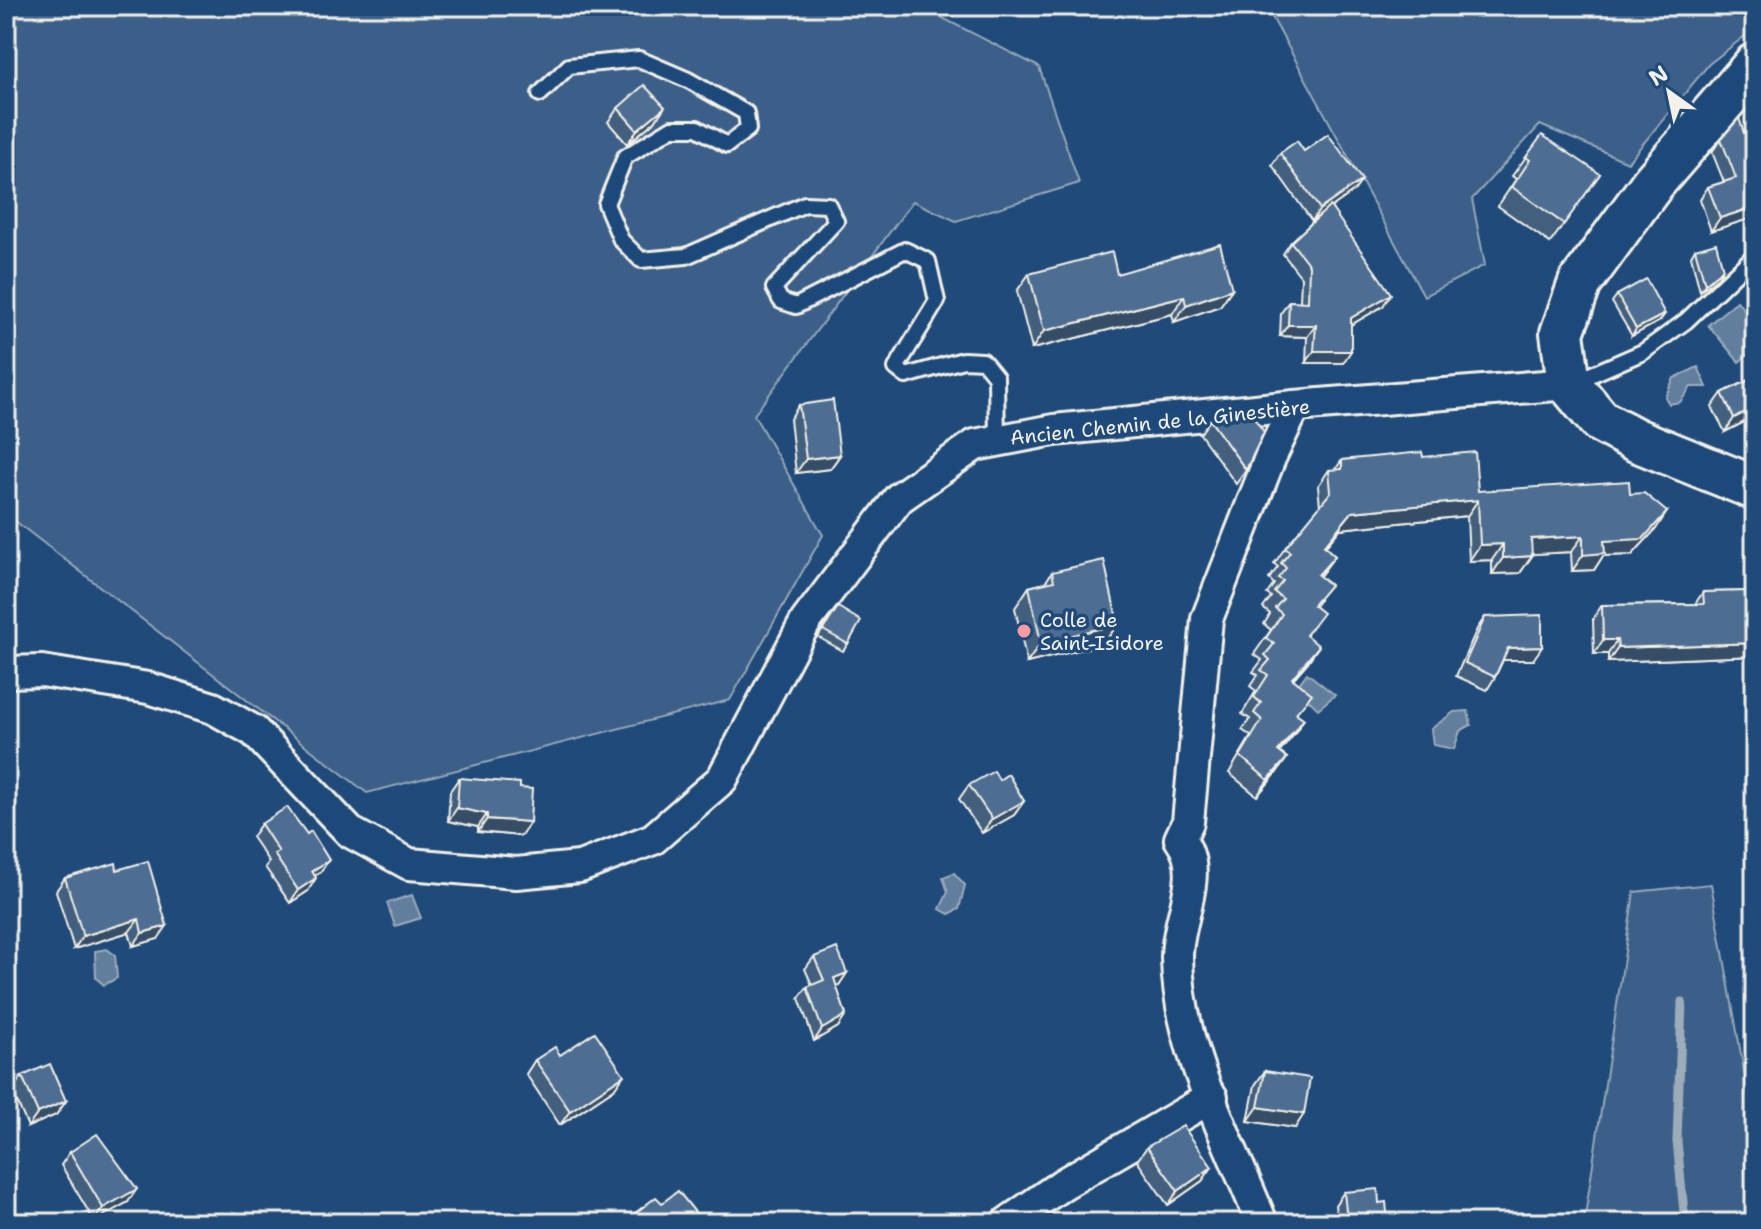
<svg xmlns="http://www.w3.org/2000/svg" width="1761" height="1229" viewBox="0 0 1761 1229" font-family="'Shantell Sans',sans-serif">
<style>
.green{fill:#3a5f88;stroke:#97a8b8;stroke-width:2}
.water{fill:#627e9d;stroke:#9cacbb;stroke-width:2}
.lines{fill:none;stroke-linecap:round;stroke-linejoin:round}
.stream{stroke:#9cacbb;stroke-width:9}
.lane-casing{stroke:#f4f1e8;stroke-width:20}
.street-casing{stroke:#f4f1e8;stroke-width:36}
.secondary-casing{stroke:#f4f1e8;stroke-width:48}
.lane{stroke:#1f4a7a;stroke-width:14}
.street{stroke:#1f4a7a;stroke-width:30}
.secondary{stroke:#1f4a7a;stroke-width:42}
.wall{fill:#425f7e;stroke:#f4f1e8;stroke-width:2}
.shaded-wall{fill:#364d66;stroke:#f4f1e8;stroke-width:2}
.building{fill:#4d6e92;stroke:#f4f1e8;stroke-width:2}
.poi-dot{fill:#ff9aa2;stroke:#1f4a7a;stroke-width:3}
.labels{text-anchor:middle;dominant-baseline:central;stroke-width:7;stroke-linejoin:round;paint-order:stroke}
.street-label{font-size:20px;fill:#f4f1e8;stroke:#1f4a7a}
.poi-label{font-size:20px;fill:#f4f1e8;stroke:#1f4a7a;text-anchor:start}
</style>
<rect width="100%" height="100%" fill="#1f4a7a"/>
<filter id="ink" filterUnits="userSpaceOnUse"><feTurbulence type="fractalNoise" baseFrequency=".0125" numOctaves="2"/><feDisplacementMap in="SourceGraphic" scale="16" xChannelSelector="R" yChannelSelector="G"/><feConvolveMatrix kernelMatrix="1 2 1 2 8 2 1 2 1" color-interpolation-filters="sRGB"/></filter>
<g filter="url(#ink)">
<g class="green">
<polygon points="6,6 919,6 1039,67 1079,183 956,221 913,201 754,415 823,535 730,700 367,793 6,514"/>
<polygon points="1266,6 1755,6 1755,28 1709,64 1628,162 1540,125 1472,199 1485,265 1424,296"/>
<polygon points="1711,884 1755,1134 1755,1223 1584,1223 1634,892"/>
</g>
<g class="water">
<polygon points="1737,301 1755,322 1755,348 1739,362 1708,325"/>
<polygon points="1698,367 1707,387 1691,387 1680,402 1669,404 1665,397 1674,378"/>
<polygon points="1307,673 1335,695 1318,709 1296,688"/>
<polygon points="1468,711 1471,725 1460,731 1454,749 1433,745 1431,729 1454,712"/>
<polygon points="954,873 965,885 959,909 949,914 940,909 948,892 943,877"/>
<polygon points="412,895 421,918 395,926 387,903"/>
<polygon points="107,949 115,955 117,978 104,985 96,978 95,951"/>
</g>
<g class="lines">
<polyline class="stream" points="1682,1002 1677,1141 1685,1223"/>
<g class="lane-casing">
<g id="lane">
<polyline points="540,94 569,66 639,59 688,80 746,113 748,129 727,145 697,128 672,128 625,157 606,204 621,240 641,260 686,256 805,204 828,205 836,221 774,288 781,301 796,306 905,250 928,261 937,301 896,368 906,376 963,360 983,361 996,377 997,441"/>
<polyline points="1574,382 1643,352 1686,321 1755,255"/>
</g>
</g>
<g class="street-casing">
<g id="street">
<polyline points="6,672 42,671 148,688 213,708 254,731 350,832 409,864 516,873 580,867 653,839 722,779 806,621 899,498 975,445 1054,430 1295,406 1569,384"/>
<polyline points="1007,1223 1063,1184 1212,1097"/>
<path d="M 1262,1223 C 1229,1139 1178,1049 1177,957 C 1177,917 1206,874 1180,839 L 1188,822 L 1207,619 L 1270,458 L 1295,406"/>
</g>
</g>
<g class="secondary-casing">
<polyline id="secondary" points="1755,65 1653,183 1580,283 1562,333 1569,384 1600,421 1636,440 1755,488"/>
</g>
<use href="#lane" class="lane"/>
<use href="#street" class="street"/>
<use href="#secondary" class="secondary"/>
</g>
<g class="wall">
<polygon points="618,108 655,121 627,144 608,122"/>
<polygon points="1721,139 1755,217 1711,231 1700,199 1708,187 1724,182 1712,152"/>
<polygon points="1304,151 1362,180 1354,191 1331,207 1383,306 1351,325 1343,363 1306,363 1307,337 1280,336 1281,313 1289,301 1300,302 1301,277 1283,254 1291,242 1321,214 1312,221 1272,165 1280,153"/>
<polygon points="1526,157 1600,174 1550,243 1498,206 1516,179 1512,176"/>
<polygon points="1695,249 1718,277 1700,291 1691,256"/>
<polygon points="1029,274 1117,274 1232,289 1220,306 1174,322 1172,314 1032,349 1017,291"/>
<polygon points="1617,295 1660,321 1632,336 1612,302"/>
<polygon points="1755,377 1755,424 1750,419 1725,432 1712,407 1722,393"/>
<polygon points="799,405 840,455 830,469 796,473 790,419"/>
<polygon points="1210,420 1246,470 1236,484 1200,434"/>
<polygon points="1423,457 1478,491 1630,494 1656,529 1632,555 1603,556 1594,570 1572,571 1571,552 1532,554 1532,556 1520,573 1492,574 1492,560 1469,561 1467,516 1340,529 1325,547 1335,556 1320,576 1319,601 1315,606 1307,635 1308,662 1293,679 1297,714 1304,719 1279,752 1287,758 1275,775 1257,796 1229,773 1251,736 1242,730 1250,719 1242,714 1256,691 1250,686 1258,675 1253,672 1262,660 1254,654 1271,630 1264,624 1270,614 1263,608 1271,597 1267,594 1274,584 1269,579 1278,567 1274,564 1285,548 1320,506 1318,486 1329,470 1335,470 1342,460"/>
<polygon points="1052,572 1118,624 1103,644 1027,663 1015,608 1029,587 1045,583"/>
<polygon points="1755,591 1755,656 1608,662 1608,654 1594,654 1593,619 1602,605 1695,604 1703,592"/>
<polygon points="838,607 848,644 843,651 818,637"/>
<polygon points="1485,617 1533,660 1503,660 1495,677 1487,690 1456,676 1477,629"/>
<polygon points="459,778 520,788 530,822 521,836 478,832 478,827 448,821 450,791"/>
<polygon points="969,785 1024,801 1014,815 982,833 959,799"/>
<polygon points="261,824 320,872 315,876 308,891 290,903 265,867 269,862 252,837"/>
<polygon points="117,870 158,939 133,946 129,932 74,949 56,891 65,878"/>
<polygon points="814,957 847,973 839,985 836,986 846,1015 838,1027 814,1041 799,998 807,987 812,985 805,969"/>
<polygon points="560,1055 614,1089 560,1125 526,1074 535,1060"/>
<polygon points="1265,1071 1295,1128 1248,1121 1255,1085"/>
<polygon points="22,1076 66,1101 56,1115 28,1127 12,1090"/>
<polygon points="1147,1147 1212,1167 1202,1181 1168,1205 1137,1161"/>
<polygon points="70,1152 128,1202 94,1221 61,1165"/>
<polygon points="1344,1192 1379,1203 1388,1223 1332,1223 1333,1221 1337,1221 1335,1205"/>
<polygon points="662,1203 696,1223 628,1223 634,1214"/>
</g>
<g class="shaded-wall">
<polygon points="665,107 655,121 627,144 637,130"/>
<polygon points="1362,180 1354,191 1312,221 1320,209"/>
<polygon points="1755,207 1755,217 1711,231 1720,218"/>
<polygon points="1723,269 1718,277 1700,291 1705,284"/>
<polygon points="1232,289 1220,306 1174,322 1186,305"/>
<polygon points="1391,294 1383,306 1342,330 1351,318"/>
<polygon points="1184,296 1172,314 1032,349 1044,331"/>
<polygon points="1665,314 1660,321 1632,336 1636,329"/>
<polygon points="1288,325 1316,325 1307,337 1280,336"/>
<polygon points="1314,351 1351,351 1343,363 1306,363"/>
<polygon points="1755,407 1755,411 1750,419 1725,432 1734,418"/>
<polygon points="840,455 830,469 796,473 806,459"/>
<polygon points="1478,500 1467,516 1340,529 1313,562 1324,546 1352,512"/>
<polygon points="1667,512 1656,529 1632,555 1603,556 1594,570 1572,571 1583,555 1604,541"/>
<polygon points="1583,536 1571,552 1519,555 1531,539"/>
<polygon points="1503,544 1492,560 1469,561 1480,545"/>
<polygon points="1532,556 1520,573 1492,574 1503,558"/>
<polygon points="1118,624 1103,644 1027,663 1041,643"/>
<polygon points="1603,640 1617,640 1608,654 1594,654"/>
<polygon points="1755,643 1755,656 1608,662 1618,648"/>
<polygon points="1319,646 1308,662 1280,694 1292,678"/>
<polygon points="1542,647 1533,660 1499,660 1508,648"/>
<polygon points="1304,719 1293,736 1267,768 1278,751"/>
<polygon points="1287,758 1275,775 1257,796 1268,780"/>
<polygon points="1024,801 1014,815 982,833 992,819"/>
<polygon points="457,808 487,814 478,827 448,821"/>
<polygon points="487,819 530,822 521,836 478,832"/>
<polygon points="329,860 320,872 303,884 312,871"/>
<polygon points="316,878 308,891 290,903 298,890"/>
<polygon points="139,919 129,932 74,949 83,936"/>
<polygon points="167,926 158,939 133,946 142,933"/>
<polygon points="847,973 839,985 826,990 834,978"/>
<polygon points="846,1015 838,1027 814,1041 822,1029"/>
<polygon points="624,1075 614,1089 560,1125 570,1111"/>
<polygon points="66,1101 56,1115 28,1127 38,1113"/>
<polygon points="1258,1107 1304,1114 1295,1128 1248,1121"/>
<polygon points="1212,1167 1202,1181 1168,1205 1178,1191"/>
<polygon points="137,1189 128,1202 94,1221 103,1208"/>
</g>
<g class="building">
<polygon points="644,85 665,107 637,130 618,108"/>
<polygon points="1739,118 1744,133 1755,129 1755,207 1720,218 1708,187 1736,178 1721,139"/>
<polygon points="1328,134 1362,180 1320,209 1280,153 1297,141 1304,151"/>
<polygon points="1542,135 1600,174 1564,224 1512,187 1530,160 1526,157"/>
<polygon points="1330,206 1391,294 1351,318 1351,351 1314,351 1316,325 1288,325 1289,301 1308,302 1309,265 1291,242"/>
<polygon points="1716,243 1723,269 1705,284 1695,249"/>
<polygon points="1220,244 1232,289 1186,305 1184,296 1044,331 1029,274 1112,252 1117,274"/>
<polygon points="1646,279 1665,314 1636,329 1617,295"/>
<polygon points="1755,377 1755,407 1734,418 1722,393"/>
<polygon points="833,400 840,455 806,459 799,405"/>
<polygon points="1252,415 1264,432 1246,470 1210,420"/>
<polygon points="1422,452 1423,457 1475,452 1478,491 1629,481 1630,494 1644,493 1667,512 1643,539 1604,541 1605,553 1583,555 1583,536 1531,539 1532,556 1503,558 1503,544 1480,545 1478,500 1352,512 1324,546 1335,556 1318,575 1330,585 1313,605 1323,613 1306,635 1319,646 1292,678 1312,694 1296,713 1304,719 1278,751 1287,758 1268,780 1240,756 1262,720 1254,713 1261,703 1254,697 1268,675 1261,670 1270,660 1265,655 1274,644 1266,638 1282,614 1275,608 1283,599 1274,592 1283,581 1278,578 1286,568 1281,563 1290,552 1285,548 1331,492 1329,470 1342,469 1342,460"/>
<polygon points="1104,560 1118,624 1041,643 1029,587 1054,581 1052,572"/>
<polygon points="1755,591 1755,643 1618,648 1617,640 1603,640 1602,605 1704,604 1703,592"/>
<polygon points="838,607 861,621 848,644 823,630"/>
<polygon points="1542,615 1542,647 1508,648 1495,677 1465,663 1485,617"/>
<polygon points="994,771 999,780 1008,774 1024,801 992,819 969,785"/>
<polygon points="459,778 520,783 520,788 532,789 530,822 487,819 487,814 457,808"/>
<polygon points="287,807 307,834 311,831 329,860 312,871 316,878 298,890 274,854 279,852 261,824"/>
<polygon points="148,861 167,926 142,933 139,919 83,936 65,878 116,863 117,870"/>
<polygon points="837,948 847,973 834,978 846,1015 822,1029 807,987 824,980 814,957"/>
<polygon points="595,1032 624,1075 570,1111 535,1060 555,1047 560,1055"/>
<polygon points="50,1064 66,1101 38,1113 22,1076"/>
<polygon points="1265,1071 1310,1078 1304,1114 1258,1107"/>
<polygon points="1183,1126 1212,1167 1178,1191 1147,1147"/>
<polygon points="97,1134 137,1189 103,1208 70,1152"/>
<polygon points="1378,1189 1379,1203 1386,1202 1388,1223 1333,1223 1333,1221 1347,1220 1344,1192"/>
<polygon points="678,1191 699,1217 695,1222 696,1223 641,1223 634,1214 656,1197 662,1203"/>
</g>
</g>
<circle class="poi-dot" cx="1024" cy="631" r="8"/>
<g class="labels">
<g class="street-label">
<text transform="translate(1160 422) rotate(-6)">Ancien Chemin de la Ginestière</text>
</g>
<g class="poi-label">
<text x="1040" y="620">Colle de<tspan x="1040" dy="23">Saint-Isidore</tspan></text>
</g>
</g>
<rect width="1761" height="1229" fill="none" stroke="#1f4a7a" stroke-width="32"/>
<rect x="16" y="16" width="1729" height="1197" fill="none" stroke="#f4f1e8" stroke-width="3" filter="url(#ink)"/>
<g transform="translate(1669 92) rotate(327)" stroke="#1f4a7a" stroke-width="6" paint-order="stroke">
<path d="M0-6L14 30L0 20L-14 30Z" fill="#f4f1e8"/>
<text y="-12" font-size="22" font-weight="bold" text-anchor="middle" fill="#f4f1e8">N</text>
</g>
</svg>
